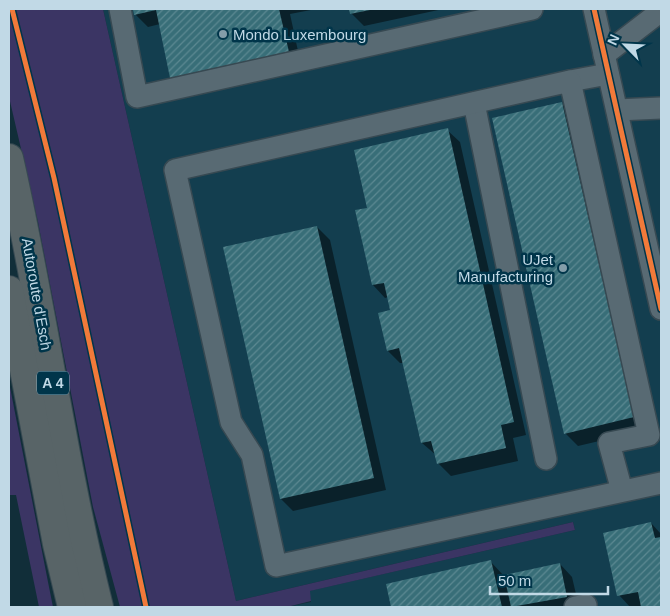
<svg xmlns="http://www.w3.org/2000/svg" width="670" height="616" viewBox="0 0 670 616" font-family="Helvetica,sans-serif">
<style>
.built{fill:#133e4f}
.green{fill:#3b3564}
.shadow{fill:#0007}
.building{fill:url(#building-hatch)}
.lines{fill:none;stroke-linecap:round;stroke-linejoin:round}
.minor-casing{stroke:#374952;stroke-width:24}
.highway-casing{stroke:#374952;stroke-width:30}
.minor{stroke:#586a73;stroke-width:21}
.highway{stroke:#586467;stroke-width:28}
.cycleway-casing{stroke:#00354a;stroke-width:8}
.cycleway{stroke:#f17a3a;stroke-width:5}
.poi-dot{fill:#839da9;stroke:#00354a;stroke-width:2}
.labels{text-anchor:middle;dominant-baseline:central;stroke-width:5;stroke-linejoin:round;paint-order:stroke}
.shield{fill:#00354a;stroke:#87a8b7;stroke-width:1}
.shield-label{font-size:14px;font-weight:bold;fill:#c1d9e6}
.poi-label{font-size:15px;fill:#c1d9e6;stroke:#00354a;text-anchor:start}
.street-label{font-size:15px;fill:#c1d9e6;stroke:#00354a}
</style>
<defs>
<pattern id="building-hatch" width="6" height="6" patternUnits="userSpaceOnUse" patternTransform="scale(1.25)"><rect width="6" height="6" fill="#386e78"/><path d="M-1 1l2-2M0 6l6-6M5 7l2-2" fill="none" stroke="#5c8992"/></pattern>
</defs>
<rect width="100%" height="100%" fill="#112e39"/>
<polygon class="built" points="103,9 661,9 661,607 287,607 311,602 309,591 575,530 573,522 236,601"/>
<g class="green">
<polygon points="9,9 103,9 236,601 573,522 575,530 310,591 311,601 287,607 120,607 93,507 38,222 9,97"/>
<polygon points="9,382 48,582 53,607 39,607 16,495 9,495"/>
</g>
<g class="shadow">
<polygon points="134,9 316,9 290,14 301,65 184,90 172,77 160,24 148,27 135,14"/>
<polygon points="350,9 443,9 364,26 351,13"/>
<polygon points="562,104 575,116 646,430 578,446 565,433"/>
<polygon points="447,130 460,142 526,435 513,438 518,461 451,476 438,463 436,455 422,443 404,363 400,363 388,351 391,311 388,297 385,298 373,285 368,209"/>
<polygon points="317,227 330,240 386,490 293,511 281,499"/>
<polygon points="651,523 661,534 661,607 630,607 619,595"/>
<polygon points="490,561 504,576 560,564 572,577 579,607 392,607 387,585"/>
</g>
<g class="building">
<polygon points="133,9 279,9 289,52 170,78 156,10 134,15"/>
<polygon points="349,9 370,9 370,10 350,14"/>
<polygon points="562,102 634,417 564,434 492,118"/>
<polygon points="448,128 514,422 501,425 506,448 437,464 431,441 421,443 399,348 387,351 378,313 390,310 384,283 372,285 355,210 367,208 354,150"/>
<polygon points="317,226 374,478 280,499 223,247"/>
<polygon points="651,522 655,538 661,537 661,607 641,607 638,592 617,596 603,533"/>
<polygon points="491,560 502,607 391,607 386,584"/>
<polygon points="560,563 567,597 511,607 504,575"/>
</g>
<g class="lines">
<g class="minor-casing">
<g id="minor">
<polyline points="120,9 137,97 532,9"/>
<polyline points="594,9 661,309"/>
<polyline points="604,55 661,11"/>
<polyline points="570,81 608,74"/>
<polyline points="474,103 546,459"/>
<polyline points="617,110 661,108"/>
<polyline points="622,491 609,443 649,435 570,81 175,170 231,422 252,455 276,566 661,483"/>
<polyline points="575,607 586,605"/>
</g>
</g>
<g class="highway-casing">
<g id="highway">
<path d="M 9,158 C 43,307 62,459 99,607"/>
<polyline points="9,290 57,544 72,607"/>
</g>
</g>
<use href="#minor" class="minor"/>
<use href="#highway" class="highway"/>
<g class="cycleway-casing">
<g id="cycleway">
<polyline points="12,9 54,178 146,607"/>
<polyline points="594,9 661,309"/>
</g>
</g>
<use href="#cycleway" class="cycleway"/>
</g>
<g class="poi-dot">
<circle cx="223" cy="34" r="5"/>
<circle cx="563" cy="268" r="5"/>
</g>
<g class="labels">
<rect class="shield" x="37" y="371.5" width="32" height="23" rx="4"/>
<g class="shield-label">
<text x="53" y="383">A 4</text>
</g>
<g class="poi-label">
<text x="233" y="34">Mondo Luxembourg</text>
<text x="553" y="259" text-anchor="end">UJet<tspan x="553" dy="17">Manufacturing</tspan></text>
</g>
<g class="street-label">
<text transform="translate(37 294) rotate(80)">Autoroute d'Esch</text>
</g>
</g>
<rect width="670" height="616" fill="none" stroke="#c1d9e6" stroke-width="20"/>
<g transform="translate(625 45) rotate(294)" stroke="#00354a" stroke-width="4" paint-order="stroke">
<path d="M0-4L9 19L0 12L-9 19Z" fill="#c1d9e6"/>
<text y="-8" font-size="14" font-weight="bold" text-anchor="middle" fill="#c1d9e6">N</text>
</g>
<path d="M490 586v8h118v-8" fill="none" stroke="#c1d9e6" stroke-width="2.5"/>
<text x="498" y="586" font-size="15" fill="#c1d9e6" stroke="#00354a" stroke-width="4" paint-order="stroke">50 m</text>
</svg>
